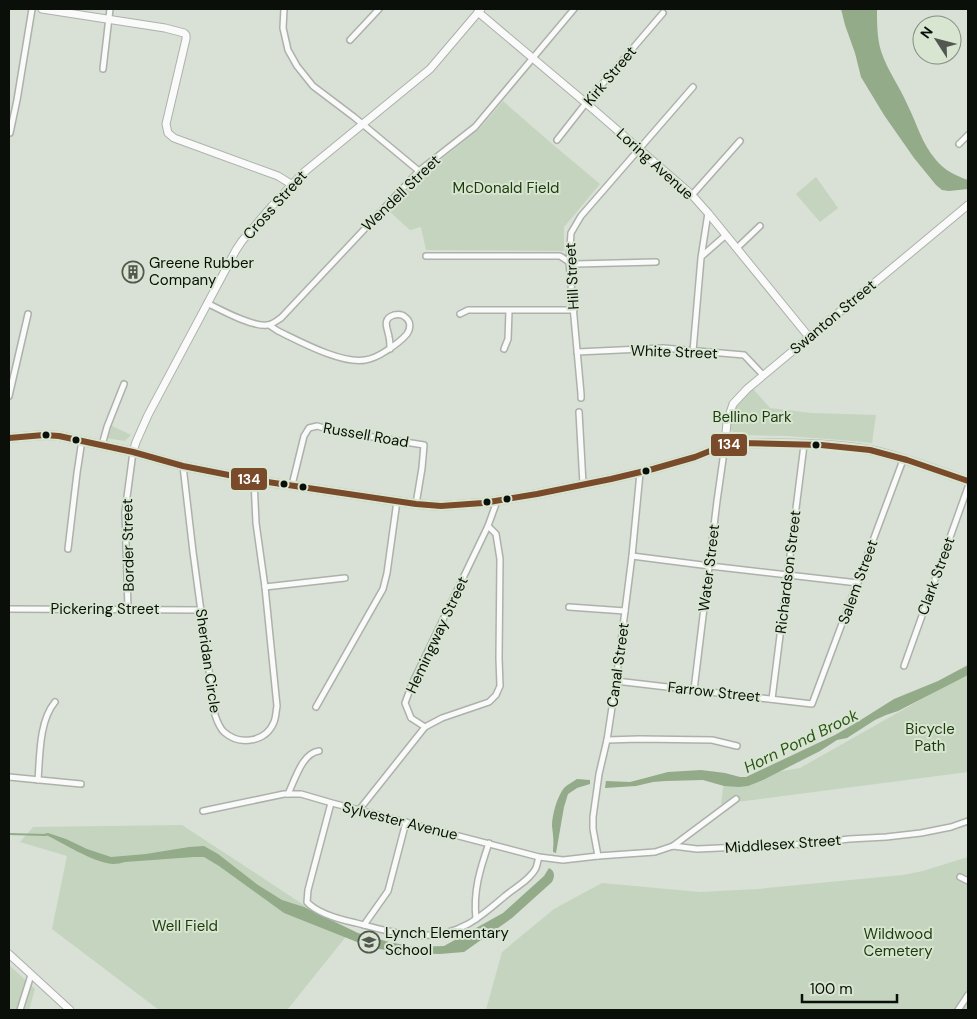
<svg xmlns="http://www.w3.org/2000/svg" width="977" height="1019" viewBox="0 0 977 1019" font-family="'DM Sans',sans-serif">
<style>
.green{fill:#c4d4be}
.water{fill:#93ab89}
.lines{fill:none;stroke-linecap:round;stroke-linejoin:round}
.stream{stroke:#93ab89;stroke-width:2}
.street-casing{stroke:#acb2aa;stroke-width:8}
.secondary-casing{stroke:#acb2aa;stroke-width:9}
.primary-casing{stroke:#b7bbb6;stroke-width:10}
.street{stroke:#f9faf9;stroke-width:5}
.secondary{stroke:#f9faf9;stroke-width:7}
.primary{stroke:#e4eae1;stroke-width:8}
.bus-1-casing{stroke:#d7e5d1;stroke-width:10}
.bus-1{stroke:#7a4b2a;stroke-width:6}
.bus-dot{fill:#0a0f09;stroke:#d7e5d1;stroke-width:2}
.labels{text-anchor:middle;dominant-baseline:central;stroke-width:4;stroke-linejoin:round;paint-order:stroke}
.street-label{font-size:15px;fill:#0a0f09;stroke:#d7e5d1}
.park-label{font-size:15px;fill:#1c3b0b;stroke:#d7e5d1}
.poi-label{font-size:15px;fill:#0a0f09;stroke:#d7e5d1;text-anchor:start}
.water-label{font-size:16px;font-style:italic;fill:#2b5416;stroke:#d7e5d1}
.line-badge{stroke:#d7e5d1;stroke-width:2}
.badge-label{font-size:14px;text-anchor:middle;font-weight:bold;fill:#fff}
</style>
<rect width="100%" height="100%" fill="#d9e0d6"/>
<g class="green">
<polygon points="503,101 551,143 600,184 564,227 564,251 426,250 421,227 410,230 388,210 416,180 480,128"/>
<polygon points="816,177 838,208 820,222 796,194"/>
<polygon points="753,389 770,408 811,413 876,415 872,443 841,440 787,436 736,435 731,430 730,426 734,409 737,404"/>
<polygon points="110,425 131,435 125,441 106,438"/>
<polygon points="968,673 968,772 721,804 724,781 800,768"/>
<polygon points="182,825 348,934 287,1010 159,1010 52,929 67,856 20,842 33,827"/>
<polygon points="968,857 968,1010 486,1010 502,952 554,909 602,883 700,892 758,889 903,875 923,871"/>
<polygon points="9,965 35,989 29,1010 9,1010"/>
</g>
<g class="water">
<path d="M 841,9 L 877,9 C 877,22 877,38 881,51 C 887,70 900,87 908,106 C 917,124 922,144 936,160 C 944,170 956,176 968,180 L 968,189 L 949,191 L 942,190 L 936,185 L 914,158 L 884,115 L 861,77 L 855,53 L 845,25 Z"/>
<polygon points="968,665 968,675 898,711 886,715 875,720 847,738 837,740 820,751 763,780 748,786 739,787 724,786 703,780 666,781 653,782 636,786 605,788 606,781 630,782 668,772 701,770 725,773 740,777 746,777 835,735 859,721 894,699 938,681"/>
<path d="M 577,779 L 590,780 L 590,784 L 577,788 L 568,794 L 564,807 L 556,853 L 553,852 L 553,850 C 554,842 553,834 552,826 C 552,815 557,797 564,788 C 568,784 573,782 577,779 Z"/>
<path d="M 48,833 L 66,839 L 87,849 L 111,857 L 146,854 L 189,847 L 204,846 L 218,854 L 258,885 L 282,900 L 304,907 L 358,933 L 389,942 L 414,947 L 444,946 L 503,913 L 544,876 L 549,868 C 555,871 555,876 552,882 L 512,918 L 464,952 L 440,954 L 406,953 L 379,949 L 357,942 L 284,913 L 219,866 L 204,857 L 194,857 L 125,862 C 121,863 117,864 113,864 C 91,862 64,843 44,834 Z"/>
</g>
<g class="lines">
<polyline class="stream" points="9,834 46,835"/>
<g class="street-casing">
<g id="street">
<polyline points="284,9 283,28 288,50 297,66 313,86 354,117 419,171"/>
<polyline points="350,40 379,9"/>
<polyline points="103,69 110,9"/>
<polyline points="10,133 17,100 32,9"/>
<polyline points="557,140 586,103 663,13"/>
<polyline points="959,144 968,135"/>
<polyline points="692,195 740,141"/>
<polyline points="737,248 760,226"/>
<polyline points="426,256 560,256 569,262 575,264 656,262"/>
<polyline points="702,256 726,235"/>
<path d="M 207,303 C 221,310 252,327 267,325 C 272,325 276,321 281,318 L 419,171 L 475,127 L 574,9"/>
<polyline points="460,314 468,310 574,310"/>
<path d="M 269,325 L 278,331 C 299,341 341,364 365,360 C 372,359 380,355 386,351 C 394,346 401,341 407,334 C 411,328 411,321 405,317 C 402,314 398,314 394,315 C 381,319 388,329 389,337 C 390,341 390,345 390,349"/>
<polyline points="504,349 508,339 509,311"/>
<polyline points="693,351 701,258 708,213"/>
<polyline points="577,352 663,348 744,355 763,375"/>
<polyline points="9,396 28,314"/>
<polyline points="581,398 581,394 569,262 571,233 581,216 693,87"/>
<polyline points="579,412 583,484"/>
<polyline points="102,445 107,427 124,384"/>
<path d="M 183,466 L 193,552 L 215,715 C 217,721 219,727 224,732 C 240,746 266,742 274,722 C 276,717 276,711 277,706 L 265,587 L 256,523 L 254,480"/>
<polyline points="292,485 304,436 309,428 317,426 335,431 424,445 422,468 416,504"/>
<polyline points="68,549 77,473 82,440"/>
<polyline points="632,556 710,566 858,583"/>
<polyline points="265,587 345,578"/>
<polyline points="569,607 625,611"/>
<polyline points="9,609 201,610"/>
<polyline points="128,609 125,512 133,452"/>
<polyline points="904,666 968,487"/>
<polyline points="616,681 812,704 903,460"/>
<polyline points="694,690 717,501 725,445"/>
<polyline points="772,699 804,445"/>
<polyline points="316,707 383,589 387,573 397,501"/>
<polyline points="425,727 411,718 405,703 412,684 488,526 497,501"/>
<polyline points="607,740 639,739 712,740 737,746"/>
<polyline points="9,777 81,784"/>
<path d="M 38,780 C 40,755 39,721 55,702"/>
<path d="M 288,794 C 295,780 302,753 319,751"/>
<path d="M 331,803 L 308,890 L 307,902 C 317,913 342,920 356,923 C 394,933 431,945 468,924 C 481,917 493,906 505,896 C 514,888 530,880 536,868 C 537,865 538,860 539,857"/>
<polyline points="359,810 425,727 442,718 489,702 496,695 500,686 499,658 500,559 496,534 488,526"/>
<polyline points="203,811 284,794 301,794 332,803 539,857 563,860 598,856 655,852 673,846 697,849 809,844 849,839 886,837 921,833 951,827 968,821"/>
<polyline points="673,846 736,799"/>
<polyline points="598,856 593,829 593,817 599,774 607,740 616,681 632,556 640,473"/>
<polyline points="960,877 968,881"/>
<path d="M 476,919 C 473,891 480,869 489,843"/>
<polyline points="364,925 388,891 406,822"/>
<polyline points="20,1010 31,975"/>
<polyline points="958,1010 968,995"/>
</g>
</g>
<g class="secondary-casing">
<g id="secondary">
<polyline points="42,9 165,28 184,33 186,35 186,39 166,124 168,133 174,138 278,176 291,184"/>
<polyline points="478,12 586,103 692,195 708,213 809,337"/>
<polyline points="725,445 727,422 733,404 747,389 968,205"/>
<polyline points="133,452 136,442 148,415 236,250 242,241 272,206 303,173 430,69 481,9"/>
<polyline points="9,954 70,1010"/>
</g>
</g>
<g class="primary-casing">
<path id="primary" d="M 9,438 L 44,435 L 59,436 L 133,452 L 183,466 L 254,480 L 416,504 L 441,506 L 483,503 L 537,494 L 611,479 L 653,469 L 695,457 L 725,445 L 740,443 C 783,444 827,442 870,450 C 903,457 936,470 968,481"/>
</g>
<use href="#street" class="street"/>
<use href="#secondary" class="secondary"/>
<use href="#primary" class="primary"/>
<g class="bus-1-casing">
<polyline id="bus-1" points="9,438 44,435 59,436 133,452 183,466 254,480 416,504 441,506 483,503 537,494 611,479 653,469 695,457 725,445 740,443 821,445 870,450 907,460 968,481"/>
</g>
<use href="#bus-1" class="bus-1"/>
</g>
<defs>
<g id="building-ring" transform="scale(1.125)"><circle r="9.5" fill="#d7e5d1" stroke="#525851" stroke-width="1.5"/><path d="M-4-6H4V6H1V3H-1V6H-4ZM-2.5-4.3h1.7v1.8h-1.7ZM.8-4.3h1.7v1.8H.8ZM-2.5-1h1.7V.8h-1.7ZM.8-1h1.7V.8H.8Z" fill="#525851"/></g>
<g id="school-ring" transform="scale(1.125)"><circle r="9.5" fill="#d7e5d1" stroke="#525851" stroke-width="1.5"/><path d="M0-5L7-2L0 1L-7-2ZM-4 1L0 2.5L4 1V4Q0 6-4 4Z" fill="#525851"/></g>
</defs>
<g fill-rule="evenodd">
<use href="#building-ring" x="133" y="272"/>
<use href="#school-ring" x="369" y="942"/>
</g>
<g class="bus-dot">
<circle cx="46" cy="435" r="4.5"/>
<circle cx="76" cy="440" r="4.5"/>
<circle cx="816" cy="445" r="4.5"/>
<circle cx="646" cy="471" r="4.5"/>
<circle cx="284" cy="484" r="4.5"/>
<circle cx="303" cy="487" r="4.5"/>
<circle cx="507" cy="499" r="4.5"/>
<circle cx="487" cy="502" r="4.5"/>
</g>
<g class="labels">
<g class="street-label">
<text transform="translate(610 76) rotate(-50)">Kirk Street</text>
<text transform="translate(655 164) rotate(42)">Loring Avenue</text>
<text transform="translate(401 193) rotate(-44)">Wendell Street</text>
<text transform="translate(275 205) rotate(-48)">Cross Street</text>
<text transform="translate(572 276) rotate(-93)">Hill Street</text>
<text transform="translate(833 317) rotate(-40)">Swanton Street</text>
<text transform="translate(674 352) rotate(2)">White Street</text>
<text transform="translate(366 435) rotate(10)">Russell Road</text>
<text transform="translate(128 545) rotate(-91)">Border Street</text>
<text transform="translate(709 568) rotate(-83)">Water Street</text>
<text transform="translate(788 572) rotate(-83)">Richardson Street</text>
<text transform="translate(936 576) rotate(-70)">Clark Street</text>
<text transform="translate(858 582) rotate(-70)">Salem Street</text>
<text x="105" y="609">Pickering Street</text>
<text transform="translate(437 635) rotate(-65)">Hemingway Street</text>
<text transform="translate(208 661) rotate(82)">Sheridan Circle</text>
<text transform="translate(618 665) rotate(-82)">Canal Street</text>
<text transform="translate(714 692) rotate(6)">Farrow Street</text>
<text transform="translate(400 821) rotate(14)">Sylvester Avenue</text>
<text transform="translate(783 844) rotate(-4)">Middlesex Street</text>
</g>
<g class="park-label">
<text x="506" y="188">McDonald Field</text>
<text x="752" y="417">Bellino Park</text>
<text x="930" y="729">Bicycle<tspan x="930" dy="17">Path</tspan></text>
<text x="185" y="926">Well Field</text>
<text x="898" y="934">Wildwood<tspan x="898" dy="17">Cemetery</tspan></text>
</g>
<g class="poi-label">
<text x="149" y="263">Greene Rubber<tspan x="149" dy="17">Company</tspan></text>
<text x="385" y="933">Lynch Elementary<tspan x="385" dy="17">School</tspan></text>
</g>
<g class="water-label">
<text transform="translate(801 741) rotate(-26)">Horn Pond Brook</text>
</g>
</g>
<g class="line-badge">
<rect x="710" y="433" width="38" height="24" rx="5" fill="#7a4b2a"/>
<rect x="230" y="467" width="38" height="24" rx="5" fill="#7a4b2a"/>
</g>
<g class="badge-label">
<text x="729" y="449">134</text>
<text x="249" y="484">134</text>
</g>
<rect width="977" height="1019" fill="none" stroke="#0a0f09" stroke-width="20"/>
<g transform="translate(937 40) rotate(306)"><circle r="24" fill="#d7e5d1" stroke="#858f81"/>
<path d="M0-4L9 19L0 12L-9 19Z" fill="#525851"/>
<text y="-8" font-size="14" font-weight="bold" text-anchor="middle" fill="#0a0f09">N</text>
</g>
<path d="M802 994v8h95v-8" fill="none" stroke="#0a0f09" stroke-width="2.5"/>
<text x="810" y="994" font-size="15" fill="#0a0f09" stroke="#d7e5d1" stroke-width="4" paint-order="stroke">100 m</text>
</svg>
